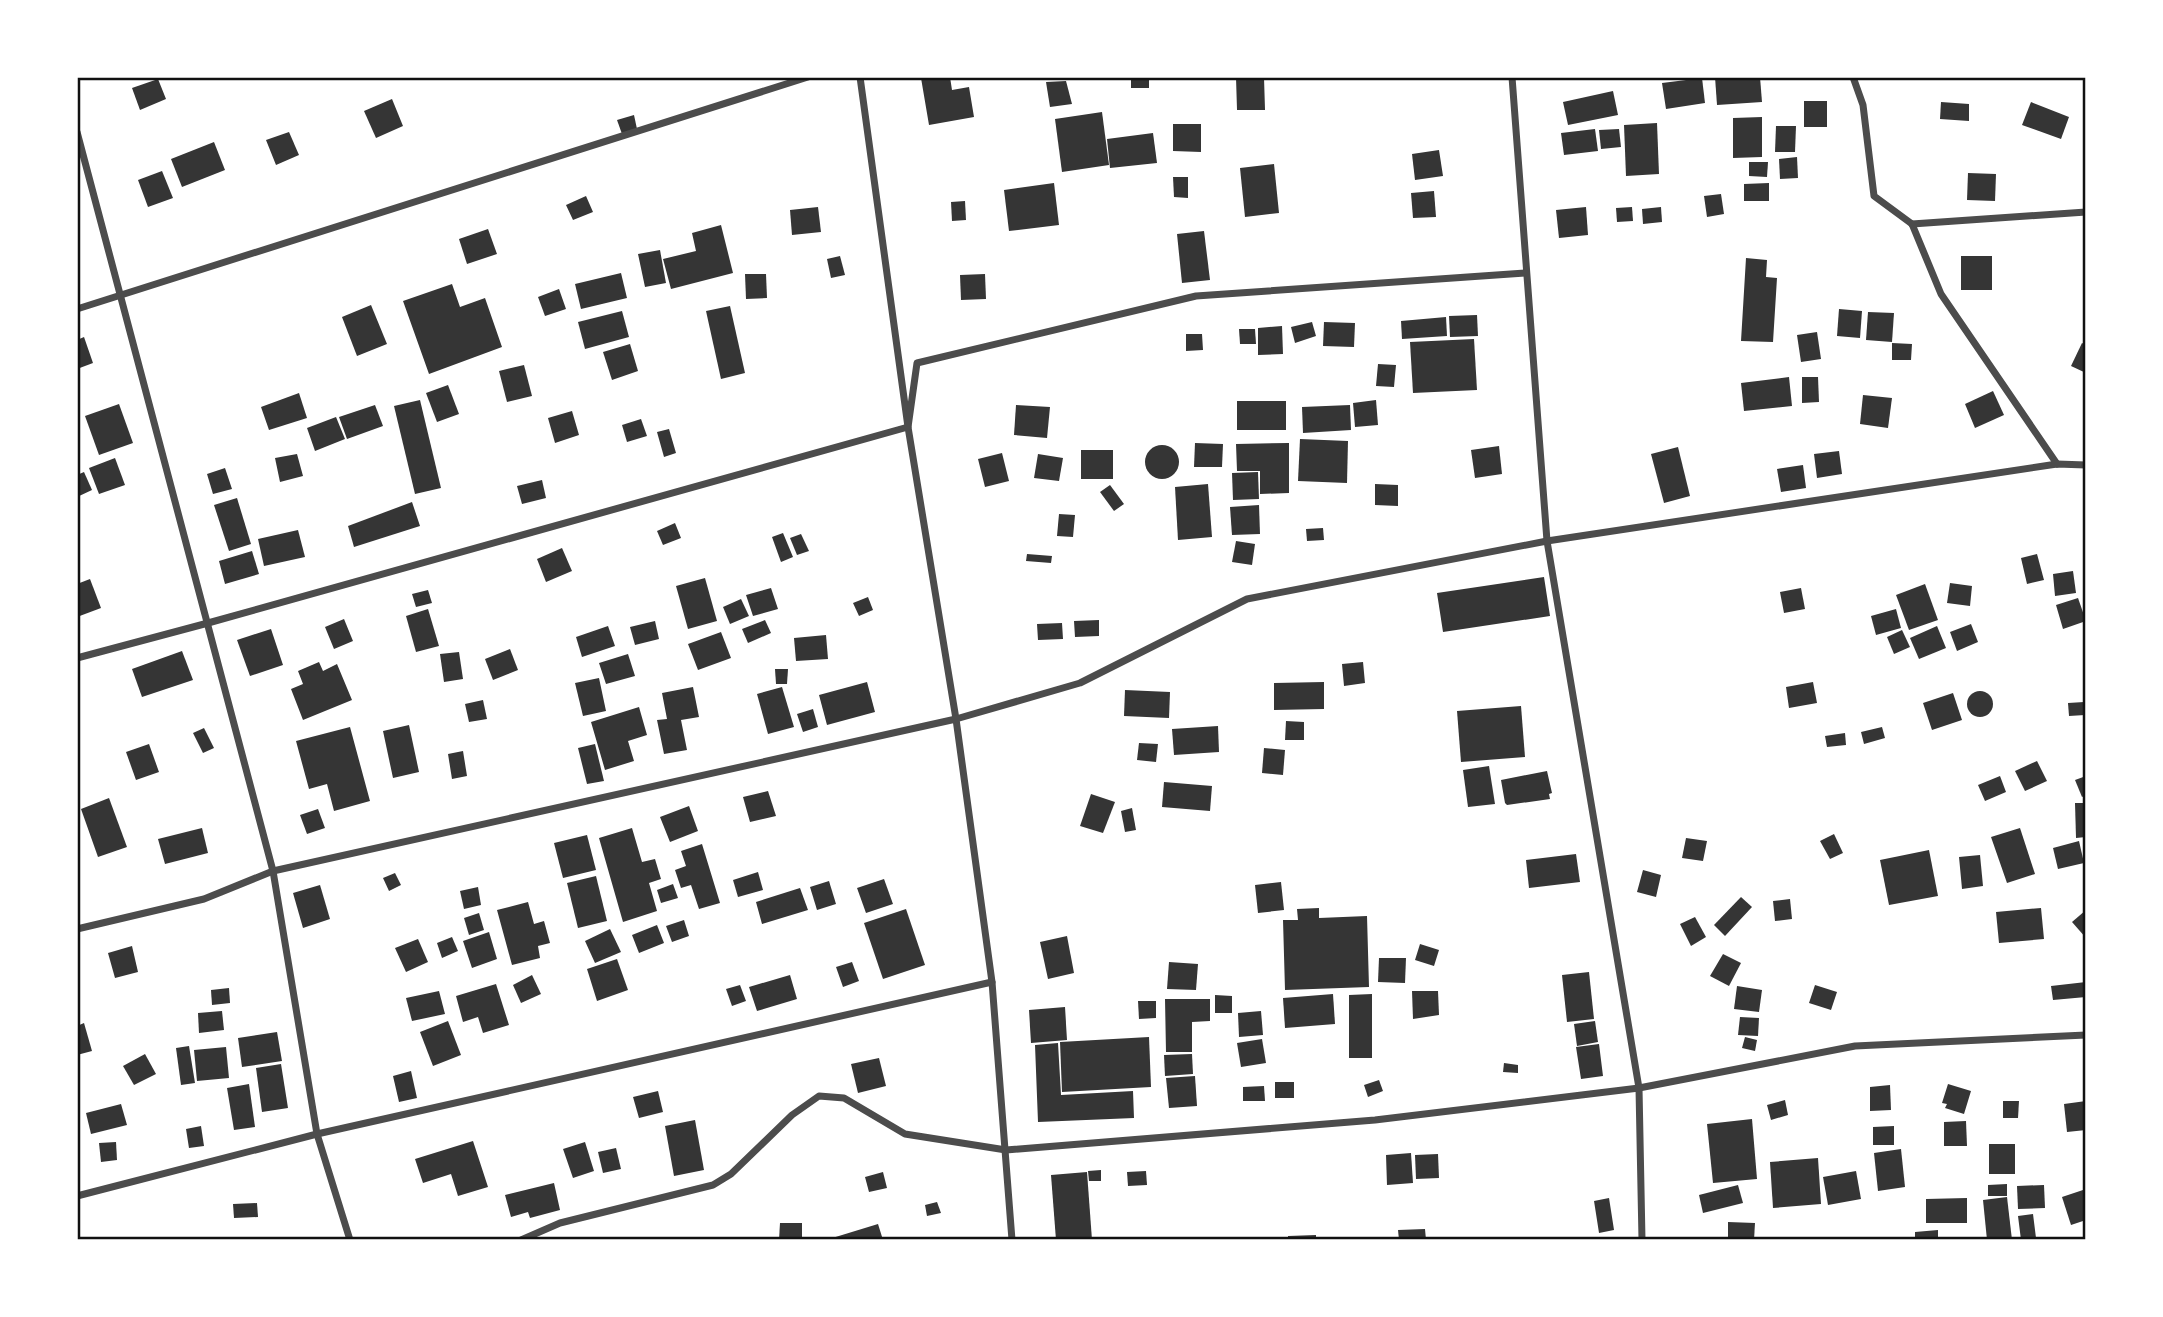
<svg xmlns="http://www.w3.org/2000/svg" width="2163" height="1317" viewBox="0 0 2163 1317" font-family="'Asap Condensed',sans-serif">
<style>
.building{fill:#353535}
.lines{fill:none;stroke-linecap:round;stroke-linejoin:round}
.minor{stroke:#4c4c4c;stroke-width:7}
.neatline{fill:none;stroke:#111;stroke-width:2.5}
</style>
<rect width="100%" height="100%" fill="#fff"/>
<g class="building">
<polygon points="950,77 952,90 969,87 974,117 929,125 921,78"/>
<rect x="1131" y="77" width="18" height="11"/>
<polygon points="1236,77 1264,77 1265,110 1237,110"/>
<polygon points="1715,77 1760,77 1762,102 1717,105"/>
<polygon points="1702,78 1705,103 1666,109 1662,83"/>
<polygon points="158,79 166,99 140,110 132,88"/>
<polygon points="1066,81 1072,104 1050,107 1046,82"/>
<polygon points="1613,91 1618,115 1568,125 1563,102"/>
<polygon points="392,99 403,126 376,138 364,111"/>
<rect x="1804" y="101" width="23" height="26"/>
<polygon points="1941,102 1969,104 1969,121 1940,119"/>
<polygon points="2031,102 2069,117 2061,139 2022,125"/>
<polygon points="1102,112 1109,165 1062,172 1055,119"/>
<polygon points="634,115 637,129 622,134 617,120"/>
<polygon points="1762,117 1762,157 1733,158 1733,118"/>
<polygon points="1657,123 1659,174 1626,176 1624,125"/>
<polygon points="1173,124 1201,124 1201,152 1173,151"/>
<polygon points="1776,126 1796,126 1795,152 1775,152"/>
<polygon points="1595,129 1598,151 1564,155 1561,133"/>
<polygon points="1619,129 1621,147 1601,149 1599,130"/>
<polygon points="289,132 299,155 276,165 266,140"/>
<polygon points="1153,133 1157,163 1110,168 1107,139"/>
<polygon points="214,142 225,170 182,187 171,159"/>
<polygon points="1439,150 1443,176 1415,180 1412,154"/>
<polygon points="1797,157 1798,178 1780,179 1779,159"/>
<polygon points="1749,162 1768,162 1767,177 1749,176"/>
<polygon points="1274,164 1279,213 1245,217 1240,168"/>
<polygon points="162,171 173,198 148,207 138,180"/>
<polygon points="1968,173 1996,174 1995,201 1967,200"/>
<polygon points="1173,177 1188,177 1188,198 1174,197"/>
<polygon points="1054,183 1059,225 1009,231 1004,190"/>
<polygon points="1769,183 1769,201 1744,201 1744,184"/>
<polygon points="1434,191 1436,217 1413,218 1411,193"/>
<polygon points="1721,194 1724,214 1707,217 1704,196"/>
<polygon points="586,196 593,212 573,220 566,205"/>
<polygon points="965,201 966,220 952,221 951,202"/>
<polygon points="818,207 821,232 792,235 790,210"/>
<polygon points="1586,207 1588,235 1559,238 1556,210"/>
<polygon points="1632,207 1633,221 1617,222 1616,208"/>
<polygon points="1661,207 1662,222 1643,224 1642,209"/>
<polygon points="721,225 733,273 671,289 663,259 696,251 692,233"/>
<polygon points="488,229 497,254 467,264 459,239"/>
<polygon points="1204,231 1210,280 1182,283 1177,234"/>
<polygon points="660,250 666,283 645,287 638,254"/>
<polygon points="840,256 845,275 831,278 827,259"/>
<rect x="1961" y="256" width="31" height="34"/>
<polygon points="1746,258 1767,260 1766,277 1777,278 1773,342 1741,341"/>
<polygon points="621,273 627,298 581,309 575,284"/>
<polygon points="745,274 766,274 767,298 746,299"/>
<polygon points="985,274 986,299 961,300 960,275"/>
<polygon points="452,284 460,307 485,298 502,347 429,374 403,301"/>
<polygon points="559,289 566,309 545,316 538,297"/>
<polygon points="371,305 387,344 357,356 342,317"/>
<polygon points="730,306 745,373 721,379 706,311"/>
<polygon points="1839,309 1862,311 1860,338 1837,336"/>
<polygon points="622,311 629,337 585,349 578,322"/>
<polygon points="1868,312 1894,313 1892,342 1866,340"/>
<polygon points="1477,315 1478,336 1450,337 1449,316"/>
<polygon points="1446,317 1447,336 1402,339 1401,321"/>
<polygon points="1312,322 1316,336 1295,343 1291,327"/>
<polygon points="1324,322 1355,323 1354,347 1323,346"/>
<polygon points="1282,326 1283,354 1258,355 1258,328"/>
<polygon points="1239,329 1255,329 1256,344 1240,344"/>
<polygon points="1817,332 1821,359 1801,362 1797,335"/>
<polygon points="1186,334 1202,334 1203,350 1186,351"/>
<polygon points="84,337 93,363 77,369 77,340"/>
<polygon points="1474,339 1477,390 1413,393 1410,342"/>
<polygon points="1892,343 1912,344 1911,360 1892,360"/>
<polygon points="2082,343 2086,345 2086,373 2071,366"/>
<polygon points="630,344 638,371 612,380 603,352"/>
<polygon points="1378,364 1396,365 1394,387 1376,386"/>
<polygon points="524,365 532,396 507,402 499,371"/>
<polygon points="1789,377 1792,406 1744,411 1741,383"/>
<polygon points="1802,377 1818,377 1819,402 1802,403"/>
<polygon points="448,385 459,414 437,422 426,393"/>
<polygon points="1993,391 2004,415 1975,428 1965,404"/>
<polygon points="299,393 307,418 269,430 261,407"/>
<polygon points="1863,395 1892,398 1888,428 1860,424"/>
<polygon points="420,400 441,488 415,494 394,406"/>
<polygon points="1376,400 1378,425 1355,427 1353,403"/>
<rect x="1237" y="401" width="49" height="29"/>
<polygon points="119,404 133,443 99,455 85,416"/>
<polygon points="375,405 383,426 347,439 339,417"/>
<polygon points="1016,405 1050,407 1047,438 1014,435"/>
<polygon points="1350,405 1351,430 1303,433 1302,407"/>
<polygon points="572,411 579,435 555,443 548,418"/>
<polygon points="336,417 345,439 315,451 307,428"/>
<polygon points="641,419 647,436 627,442 622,425"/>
<polygon points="669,429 676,453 664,457 657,432"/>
<polygon points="1300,439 1348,441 1347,483 1298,481"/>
<polygon points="1195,443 1223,444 1222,467 1194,467"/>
<polygon points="1289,443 1289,493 1260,494 1260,471 1237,471 1236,444"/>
<circle cx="1162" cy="462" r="17"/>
<polygon points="1499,446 1502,474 1475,478 1471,450"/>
<polygon points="1678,447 1690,496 1664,503 1651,454"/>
<rect x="1081" y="450" width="32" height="29"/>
<polygon points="1839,451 1842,474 1817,478 1814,454"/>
<polygon points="1002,453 1009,481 985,487 978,459"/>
<polygon points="297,454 303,476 280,482 275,458"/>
<polygon points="1038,454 1063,458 1059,481 1034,478"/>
<polygon points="115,458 125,485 99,494 89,468"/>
<polygon points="1803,465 1806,488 1781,492 1777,469"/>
<polygon points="225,468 232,489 213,494 207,474"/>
<polygon points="84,472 92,490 77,497 77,475"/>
<polygon points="1258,472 1259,499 1233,500 1232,473"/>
<polygon points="542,480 546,498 522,504 517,486"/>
<polygon points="1208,484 1212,537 1178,540 1175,487"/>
<polygon points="1375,484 1398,485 1398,506 1375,505"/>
<polygon points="1110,485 1124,504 1114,511 1100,492"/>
<polygon points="237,498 251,544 229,551 214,505"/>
<polygon points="412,502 420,526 354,547 348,526"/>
<polygon points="1259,505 1260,534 1232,535 1230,507"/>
<polygon points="1059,514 1075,515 1073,537 1057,536"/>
<polygon points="675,523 681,538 663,545 657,531"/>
<polygon points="1323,528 1324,540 1307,541 1306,529"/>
<polygon points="298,530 305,557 264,566 258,539"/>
<polygon points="783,533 793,557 781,562 772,537"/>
<polygon points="801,534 809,551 797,555 790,538"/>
<polygon points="1236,541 1255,544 1252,565 1232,562"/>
<polygon points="562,548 572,571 546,582 537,559"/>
<polygon points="252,551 259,574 225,584 219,561"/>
<polygon points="1027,554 1052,556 1051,563 1026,561"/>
<polygon points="2037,554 2044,580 2027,584 2021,558"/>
<polygon points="2073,571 2076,593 2055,596 2053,574"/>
<polygon points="1544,577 1550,616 1443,632 1437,593"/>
<polygon points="705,578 717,621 688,629 676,586"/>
<polygon points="90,579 101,608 77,617 77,584"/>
<polygon points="1950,583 1972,586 1970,606 1947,603"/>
<polygon points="1925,584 1938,620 1909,630 1896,595"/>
<polygon points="771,588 778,609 753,616 746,595"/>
<polygon points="1801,588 1805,609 1784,613 1780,592"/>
<polygon points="428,590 432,603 416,607 412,594"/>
<polygon points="868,597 873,610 859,616 853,603"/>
<polygon points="2078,598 2086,621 2063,629 2056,605"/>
<polygon points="741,599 749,616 730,624 723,607"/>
<polygon points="428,609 439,646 416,652 406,616"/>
<polygon points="1896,609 1901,628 1876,635 1871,616"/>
<polygon points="344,619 353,641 334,649 325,627"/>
<polygon points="765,620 771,633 748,643 742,629"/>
<polygon points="1099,620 1099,636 1075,637 1074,621"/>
<polygon points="655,621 659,639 635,645 630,627"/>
<polygon points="1062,623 1063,639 1038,640 1037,624"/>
<polygon points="1971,624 1978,642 1957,651 1950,632"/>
<polygon points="608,626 615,646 582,657 576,637"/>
<polygon points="1937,626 1946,648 1919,659 1910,638"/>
<polygon points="271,629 283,665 250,676 237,640"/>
<polygon points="1902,630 1910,647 1894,654 1887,637"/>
<polygon points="721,632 731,658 698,670 688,644"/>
<polygon points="826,635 828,659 796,661 794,638"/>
<polygon points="510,649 518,670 493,680 485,659"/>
<polygon points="182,651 193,680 142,697 132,669"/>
<polygon points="459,652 463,679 444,682 440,654"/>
<polygon points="628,654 635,676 606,684 599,663"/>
<polygon points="319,662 323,671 337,664 352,700 303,720 291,689 303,684 298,671"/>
<polygon points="1363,662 1365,683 1344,686 1342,664"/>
<polygon points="775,669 788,669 787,684 776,684"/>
<polygon points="599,678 606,711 583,716 575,683"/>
<polygon points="867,682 875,712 827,725 819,695"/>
<polygon points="1324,682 1324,709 1274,710 1274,683"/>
<polygon points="1813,682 1817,703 1789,708 1786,687"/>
<polygon points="693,687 699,717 681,720 687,750 664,754 657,720 667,719 662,693"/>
<polygon points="782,687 794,727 768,734 757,694"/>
<polygon points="1125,690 1170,692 1169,718 1124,716"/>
<circle cx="1980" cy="704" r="13"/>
<polygon points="1953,693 1962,720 1932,730 1923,703"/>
<polygon points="483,700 487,719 469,722 465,704"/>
<polygon points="2084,702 2085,715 2069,716 2068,703"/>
<polygon points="1521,706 1525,757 1461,762 1457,711"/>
<polygon points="639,707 647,735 628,741 634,761 605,770 591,722"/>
<polygon points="813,709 818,727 803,732 797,714"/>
<polygon points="1286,721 1304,722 1304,740 1285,740"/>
<polygon points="409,725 419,772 393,778 383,731"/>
<polygon points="1218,726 1219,752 1174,755 1172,729"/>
<polygon points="350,727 370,801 334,811 327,784 309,789 296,741"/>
<polygon points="1882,727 1885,738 1864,744 1861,732"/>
<polygon points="204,728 214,748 203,753 193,733"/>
<polygon points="1845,733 1846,745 1827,747 1825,736"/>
<polygon points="1139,743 1158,744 1156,762 1137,760"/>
<polygon points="149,744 159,772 136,780 126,752"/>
<polygon points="595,744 604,781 587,784 578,748"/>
<polygon points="1264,748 1285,750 1283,775 1262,773"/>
<polygon points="463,751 467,776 452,779 448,754"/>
<polygon points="2037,761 2047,781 2025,791 2015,771"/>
<polygon points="1489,766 1495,804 1468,807 1463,770"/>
<polygon points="1547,771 1552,793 1549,794 1550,799 1507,805 1505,803 1501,780"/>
<polygon points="2000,776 2006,792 1985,801 1978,785"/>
<polygon points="2086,776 2086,795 2082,797 2075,780"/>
<polygon points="1164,782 1212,786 1210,811 1162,807"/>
<polygon points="768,791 776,816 750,822 743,797"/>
<polygon points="1091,794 1115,802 1103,833 1080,826"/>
<polygon points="109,798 127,847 98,857 81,809"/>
<polygon points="2075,803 2086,803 2086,837 2076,838"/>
<polygon points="689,806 698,831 670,842 660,817"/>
<polygon points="1132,808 1136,830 1125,832 1121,811"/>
<polygon points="318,809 325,828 307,834 300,815"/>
<polygon points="202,828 208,853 165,864 158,839"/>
<polygon points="632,828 642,862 655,859 661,879 649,883 657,911 623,922 599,838"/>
<polygon points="2020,828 2035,874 2007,883 1991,837"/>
<polygon points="1834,834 1843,853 1830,859 1820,841"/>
<polygon points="587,835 596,870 563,878 554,843"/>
<polygon points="1686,838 1707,841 1703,861 1682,858"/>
<polygon points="2079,841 2084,863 2058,869 2053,848"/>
<polygon points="702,844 720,903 699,909 691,885 681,888 675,870 686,866 681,851"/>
<polygon points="1929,850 1938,896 1889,905 1880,860"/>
<polygon points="1576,854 1580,882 1529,888 1526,860"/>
<polygon points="1980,855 1983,886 1962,889 1959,857"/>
<polygon points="1643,870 1661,875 1656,897 1637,892"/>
<polygon points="758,872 763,890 738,897 733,880"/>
<polygon points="395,873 401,885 389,891 383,878"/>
<polygon points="596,876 607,921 578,928 567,883"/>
<polygon points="884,879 893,904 866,913 857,888"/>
<polygon points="829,881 836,904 817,910 810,887"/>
<polygon points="1281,882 1284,910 1258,913 1255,885"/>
<polygon points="673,884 678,898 661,903 657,890"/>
<polygon points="320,885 330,919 303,928 293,893"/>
<polygon points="478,887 481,905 464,909 460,891"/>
<polygon points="800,888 808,910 762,924 756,902"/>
<polygon points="1741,897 1752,907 1725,936 1714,925"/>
<polygon points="1790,899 1792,919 1775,921 1773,901"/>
<polygon points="528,902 534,924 544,921 550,943 538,946 540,958 512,965 497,910"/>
<polygon points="1319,908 1319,918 1367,916 1369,987 1285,990 1283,920 1298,920 1297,909"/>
<polygon points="2041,908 2044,939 1999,943 1996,912"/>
<polygon points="906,909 925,965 883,979 864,923"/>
<polygon points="2086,910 2086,938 2072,922"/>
<polygon points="479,913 484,930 469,935 464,918"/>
<polygon points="1695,917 1706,937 1691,946 1680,924"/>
<polygon points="684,920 689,936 672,942 666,926"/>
<polygon points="657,925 664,943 639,953 632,935"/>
<polygon points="610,929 621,952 595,963 585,941"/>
<polygon points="489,932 497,959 472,968 463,941"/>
<polygon points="1067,936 1074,973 1048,979 1040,942"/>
<polygon points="452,937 458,951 442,958 437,943"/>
<polygon points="418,939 428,962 406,972 395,948"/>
<polygon points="1420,944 1439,950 1434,966 1415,960"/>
<polygon points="132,946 138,972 115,978 108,953"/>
<polygon points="1723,954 1741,963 1729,986 1710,976"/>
<polygon points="1379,958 1406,958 1405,983 1378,982"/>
<polygon points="617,959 628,990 597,1001 587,969"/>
<polygon points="852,962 859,981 843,987 836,967"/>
<polygon points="1169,962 1198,964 1196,990 1167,989"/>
<polygon points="1589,972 1594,1019 1567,1022 1562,975"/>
<polygon points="532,975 541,994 521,1003 513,985"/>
<polygon points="790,975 797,999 757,1011 749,987"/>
<polygon points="2086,982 2086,997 2053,1000 2051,986"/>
<polygon points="496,984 509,1025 483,1033 478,1017 463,1022 456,996"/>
<polygon points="740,985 746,1001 732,1006 726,989"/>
<polygon points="1815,985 1837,992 1831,1010 1809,1003"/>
<polygon points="1737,986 1762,990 1759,1012 1734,1009"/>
<polygon points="229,988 230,1003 212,1005 211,990"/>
<polygon points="439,991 445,1014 412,1021 406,998"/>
<polygon points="1412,991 1438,991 1439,1015 1413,1019"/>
<polygon points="1333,994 1335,1024 1285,1028 1283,998"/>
<polygon points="1372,994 1372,1058 1349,1058 1349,995"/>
<polygon points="1215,995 1232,996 1232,1013 1215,1013"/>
<polygon points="1165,999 1210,999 1210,1021 1192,1022 1192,1052 1166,1052"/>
<polygon points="1138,1001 1156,1001 1156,1018 1139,1019"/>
<polygon points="1065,1007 1067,1040 1031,1043 1029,1010"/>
<polygon points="222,1011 224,1030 199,1033 198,1013"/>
<polygon points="1261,1011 1263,1035 1239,1037 1238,1013"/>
<polygon points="1740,1017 1759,1018 1758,1036 1738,1035"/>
<polygon points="448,1021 461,1055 433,1066 420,1032"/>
<polygon points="1595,1021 1598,1042 1577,1046 1574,1024"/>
<polygon points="84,1023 92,1051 77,1055 77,1026"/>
<polygon points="277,1032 282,1061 242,1067 238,1038"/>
<polygon points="1149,1037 1151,1087 1062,1092 1060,1042"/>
<polygon points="1745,1037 1757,1040 1755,1051 1742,1048"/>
<polygon points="1262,1039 1266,1063 1241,1067 1237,1043"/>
<polygon points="1058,1043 1061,1095 1133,1091 1134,1118 1038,1122 1035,1045"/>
<polygon points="1599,1044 1603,1076 1581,1079 1576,1047"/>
<polygon points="189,1046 195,1083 181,1085 176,1048"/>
<polygon points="226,1047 229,1078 197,1081 194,1050"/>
<polygon points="145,1054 156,1074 134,1085 123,1066"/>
<polygon points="1192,1054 1193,1074 1165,1076 1164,1055"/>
<polygon points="879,1058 886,1086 858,1093 851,1064"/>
<polygon points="1504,1063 1518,1065 1518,1073 1503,1072"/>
<polygon points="281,1064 288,1108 262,1112 256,1068"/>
<polygon points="411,1071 417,1098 399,1102 393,1076"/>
<polygon points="1195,1076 1197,1106 1169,1108 1166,1078"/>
<polygon points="1379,1080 1383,1091 1368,1097 1364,1085"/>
<rect x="1275" y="1082" width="19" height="16"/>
<polygon points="249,1084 255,1127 234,1130 227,1088"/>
<polygon points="1948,1084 1971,1091 1964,1114 1945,1108 1947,1104 1942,1103"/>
<polygon points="1890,1085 1891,1110 1870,1111 1870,1087"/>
<polygon points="1264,1086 1265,1101 1243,1101 1243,1087"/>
<polygon points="658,1091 663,1112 639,1118 633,1097"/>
<polygon points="1785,1100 1788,1115 1771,1120 1767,1105"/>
<polygon points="2003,1101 2019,1101 2018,1118 2003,1118"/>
<polygon points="2086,1101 2086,1130 2067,1132 2064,1104"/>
<polygon points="121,1104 127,1125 91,1134 86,1113"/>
<polygon points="1752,1119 1757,1179 1713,1183 1707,1124"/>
<polygon points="695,1120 704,1170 674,1176 665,1126"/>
<polygon points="1966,1121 1967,1146 1944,1146 1944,1122"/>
<polygon points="201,1126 204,1146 189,1148 186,1129"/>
<polygon points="1894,1126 1894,1145 1873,1145 1873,1127"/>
<polygon points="473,1141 488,1187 458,1196 451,1174 423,1183 415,1159"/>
<polygon points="116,1142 117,1160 101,1162 99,1143"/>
<polygon points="585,1142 594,1171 573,1178 563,1149"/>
<rect x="1989" y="1144" width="26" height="30"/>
<polygon points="616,1148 621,1169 603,1173 598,1152"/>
<polygon points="1901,1149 1905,1187 1878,1191 1874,1153"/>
<polygon points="1411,1153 1413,1183 1387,1185 1386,1155"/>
<polygon points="1438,1154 1439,1178 1416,1179 1415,1155"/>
<polygon points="1818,1158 1821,1204 1773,1208 1770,1162"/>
<polygon points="1101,1170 1101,1181 1089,1181 1088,1171"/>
<polygon points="1146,1171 1147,1185 1128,1186 1127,1172"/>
<polygon points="1856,1171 1861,1199 1828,1205 1823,1177"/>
<polygon points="883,1172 887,1188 869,1192 865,1177"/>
<polygon points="1087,1172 1092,1240 1056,1240 1051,1175"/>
<polygon points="554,1183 560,1210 530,1218 528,1212 511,1217 505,1195"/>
<polygon points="2007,1184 2007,1196 1988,1196 1988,1185"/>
<polygon points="1738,1185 1743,1203 1703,1213 1699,1195"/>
<polygon points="2044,1185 2045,1208 2018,1209 2017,1186"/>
<polygon points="2086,1189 2086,1220 2071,1225 2062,1197"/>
<polygon points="2007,1197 2012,1240 1987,1240 1983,1200"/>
<polygon points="1609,1198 1614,1230 1599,1233 1594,1201"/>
<polygon points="1967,1198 1967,1223 1926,1223 1926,1199"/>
<polygon points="937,1202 941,1213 927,1216 925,1205"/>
<polygon points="257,1203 258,1217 234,1218 233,1204"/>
<polygon points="2033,1214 2036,1238 2021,1240 2018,1216"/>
<polygon points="1728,1222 1755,1223 1754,1240 1728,1240"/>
<polygon points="780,1223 802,1223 802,1240 779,1240"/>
<polygon points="878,1224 883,1240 829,1240 829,1239"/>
<polygon points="1425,1229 1426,1240 1399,1240 1398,1230"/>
<polygon points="1938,1230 1938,1240 1915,1240 1915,1232"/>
<polygon points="1316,1235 1316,1240 1288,1240 1288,1236"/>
</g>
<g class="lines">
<g class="minor">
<polyline points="860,77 908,427 956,719 992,982 1012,1240"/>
<polyline points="1512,77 1547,541 1639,1088 1642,1240"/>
<polyline points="1853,77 1863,105 1874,196 1912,224 1941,294 2057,464"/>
<polyline points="77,132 273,871 317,1134 350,1240"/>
<polyline points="1912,224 2086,212"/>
<polyline points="77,309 808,77"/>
<polyline points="77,658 208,623 908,427 917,363 1196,296 1525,273"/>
<polyline points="77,929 204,899 273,871 956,719 1080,683 1247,599 1547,541 2057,464 2086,465"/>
<polyline points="77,1196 317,1134 992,982"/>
<polyline points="521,1240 560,1223 713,1185 731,1174 792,1115 819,1096 844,1098 905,1134 1006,1150 1375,1120 1639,1088 1855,1046 2086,1035"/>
</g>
</g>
<rect width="2163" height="1317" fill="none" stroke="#ffffff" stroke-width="158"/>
<rect x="79" y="79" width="2005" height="1159" class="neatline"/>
</svg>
